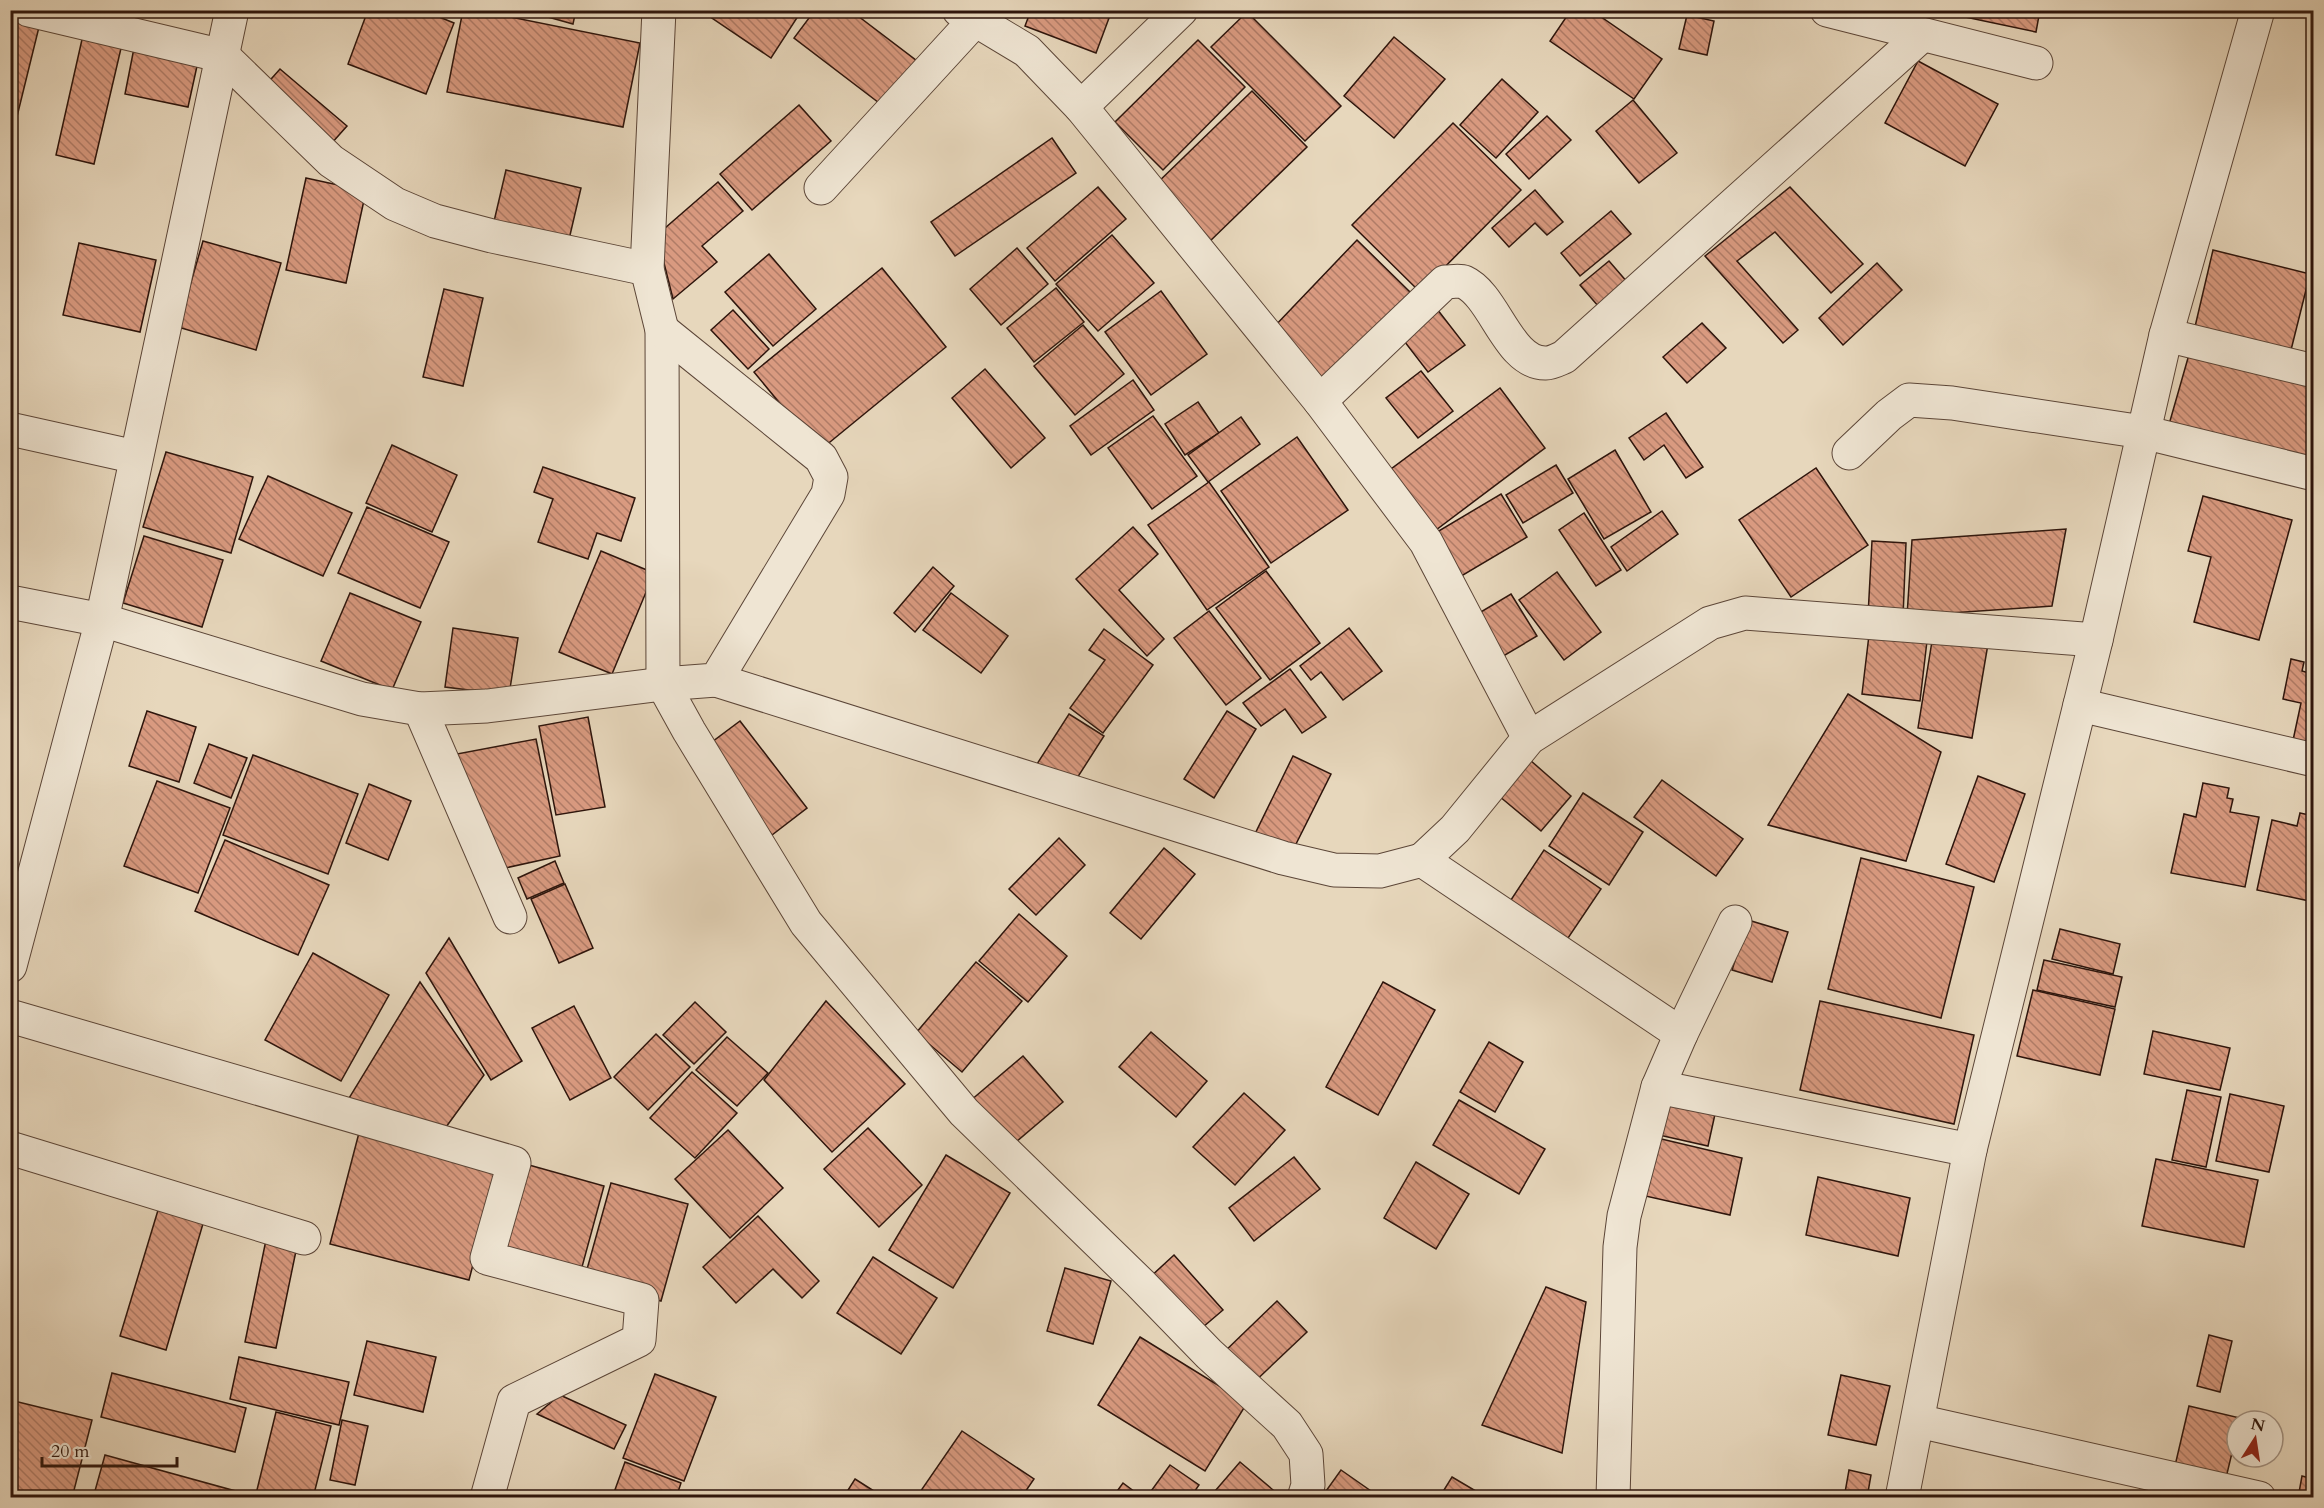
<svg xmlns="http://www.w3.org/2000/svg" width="2324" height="1508" viewBox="0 0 2324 1508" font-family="Cardo,serif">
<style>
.building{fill:url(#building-back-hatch);stroke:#2e150c;stroke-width:1.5}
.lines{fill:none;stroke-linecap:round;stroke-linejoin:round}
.minor-casing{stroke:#5c4638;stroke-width:35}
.minor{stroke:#efe5d3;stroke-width:33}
</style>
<defs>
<pattern id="building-back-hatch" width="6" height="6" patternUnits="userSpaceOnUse" patternTransform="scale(1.5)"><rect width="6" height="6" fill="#d99a80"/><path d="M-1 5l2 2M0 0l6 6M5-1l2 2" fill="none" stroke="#b07c67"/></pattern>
</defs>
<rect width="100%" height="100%" fill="#e7d7bc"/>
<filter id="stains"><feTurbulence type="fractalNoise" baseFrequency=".00333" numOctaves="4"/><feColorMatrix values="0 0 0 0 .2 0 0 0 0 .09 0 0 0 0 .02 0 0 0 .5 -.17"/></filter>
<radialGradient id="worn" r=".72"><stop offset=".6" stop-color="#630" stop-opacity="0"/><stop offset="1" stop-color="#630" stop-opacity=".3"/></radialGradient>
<g class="building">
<polygon points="368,10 422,10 454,23 426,94 348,64"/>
<polygon points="463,10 476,10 640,43 623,127 447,92"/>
<polygon points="523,10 576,10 573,24"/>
<polygon points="700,10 802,10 771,58"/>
<polygon points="815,10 850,10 921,64 887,109 794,38"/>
<polygon points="1031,10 1112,10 1096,53 1025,26"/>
<polygon points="1571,10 1591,10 1662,59 1634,99 1550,41"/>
<polygon points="1932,10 2040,10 2036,32"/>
<polygon points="1247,12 1341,106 1305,141 1211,47"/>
<polygon points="1687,15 1714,21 1707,55 1679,49"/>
<polygon points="10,20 39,27 10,145"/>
<polygon points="83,35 122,44 94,164 56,155"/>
<polygon points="1394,37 1445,79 1394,138 1344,96"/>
<polygon points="1198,40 1245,87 1163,170 1115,122"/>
<polygon points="135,43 199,57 188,107 125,94"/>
<polygon points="1918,61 1998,104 1965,166 1885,123"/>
<polygon points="280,69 347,126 331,144 264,87"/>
<polygon points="1502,79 1538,112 1496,158 1460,125"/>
<polygon points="1252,91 1307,147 1206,245 1151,189"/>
<polygon points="1633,100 1677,153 1639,183 1596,131"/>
<polygon points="799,105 831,141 752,210 720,174"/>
<polygon points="1547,116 1571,140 1529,179 1506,154"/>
<polygon points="1453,123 1521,190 1420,292 1352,225"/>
<polygon points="1052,138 1076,173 955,256 931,222"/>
<polygon points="506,170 581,188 567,248 492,230"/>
<polygon points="306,178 366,191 346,283 286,270"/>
<polygon points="718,182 743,211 702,246 717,262 673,299 657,235"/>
<polygon points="1098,187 1126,219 1055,281 1027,248"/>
<polygon points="1790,187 1863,264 1831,293 1775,232 1737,261 1798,330 1783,343 1705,256"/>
<polygon points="1535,190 1563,222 1547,235 1535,223 1509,247 1492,228"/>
<polygon points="1611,211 1631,234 1580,276 1561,253"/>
<polygon points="1112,235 1154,283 1098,331 1056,284"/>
<polygon points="1357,240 1412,294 1320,381 1272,329"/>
<polygon points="203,241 281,263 256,350 178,327"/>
<polygon points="79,243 156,260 140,332 63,315"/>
<polygon points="1017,248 1048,284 1001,325 970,289"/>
<polygon points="2213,250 2310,274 2290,354 2194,331"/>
<polygon points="769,254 816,309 773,346 725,292"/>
<polygon points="1609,261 1634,290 1605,314 1580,285"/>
<polygon points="1877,263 1902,290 1843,345 1819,318"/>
<polygon points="882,268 946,347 819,451 754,372"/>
<polygon points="1056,288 1084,322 1034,362 1007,328"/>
<polygon points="444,289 483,298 463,386 423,377"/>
<polygon points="1161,291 1207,354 1151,395 1105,332"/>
<polygon points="1437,309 1465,345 1428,372 1401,337"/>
<polygon points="733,310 769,349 748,369 711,330"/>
<polygon points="1702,323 1726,348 1687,383 1663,357"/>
<polygon points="1083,325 1124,374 1075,415 1034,366"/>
<polygon points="2190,351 2314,387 2314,469 2168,428"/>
<polygon points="985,369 1045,438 1011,468 952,398"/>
<polygon points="1421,371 1453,411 1418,438 1386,398"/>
<polygon points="1133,380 1154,410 1091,455 1070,426"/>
<polygon points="1500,388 1545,448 1432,533 1387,472"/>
<polygon points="1198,402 1219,433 1185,455 1165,424"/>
<polygon points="1666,413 1703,467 1686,478 1664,445 1644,460 1629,438"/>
<polygon points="1153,416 1197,476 1152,509 1108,448"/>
<polygon points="1241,417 1260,444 1208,482 1188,455"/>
<polygon points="1297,437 1348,510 1271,563 1221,491"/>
<polygon points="392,445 457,475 432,532 366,503"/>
<polygon points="1615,450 1651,512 1604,539 1568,479"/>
<polygon points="166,452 253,477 231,553 143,527"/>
<polygon points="1556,465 1573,493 1523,523 1506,495"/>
<polygon points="543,467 635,498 621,541 597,533 588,559 538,542 553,499 534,492"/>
<polygon points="1816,468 1868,545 1791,597 1739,520"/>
<polygon points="268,476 352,513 323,576 239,539"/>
<polygon points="1209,482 1269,567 1207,610 1148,525"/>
<polygon points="1501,494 1527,537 1458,578 1432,535"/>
<polygon points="2203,496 2292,520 2259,640 2194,622 2211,557 2188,551"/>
<polygon points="367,507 449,542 420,608 338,573"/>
<polygon points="10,510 16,511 10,532"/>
<polygon points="1662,511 1678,534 1627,571 1611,547"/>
<polygon points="1584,513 1621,570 1596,586 1559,530"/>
<polygon points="1133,527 1158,554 1119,590 1164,639 1147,656 1076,579"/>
<polygon points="2066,529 2052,606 1907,616 1912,540"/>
<polygon points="144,536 223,560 202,627 123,603"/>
<polygon points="1872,541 1906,543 1903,617 1868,616"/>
<polygon points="601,551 654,573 612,674 559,652"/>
<polygon points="933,567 954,586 915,632 894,613"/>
<polygon points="1266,571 1320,643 1270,680 1216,608"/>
<polygon points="1557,572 1601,632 1564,660 1519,600"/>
<polygon points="350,593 421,622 392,690 321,661"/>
<polygon points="951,593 1008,636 981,673 923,630"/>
<polygon points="1511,594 1537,636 1500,658 1474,616"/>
<polygon points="1209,611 1261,678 1226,705 1174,638"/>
<polygon points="453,628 518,638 509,695 445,687"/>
<polygon points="1349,628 1382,671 1343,700 1321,672 1311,680 1300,666"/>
<polygon points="1104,629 1153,665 1103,733 1070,708 1105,660 1089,650"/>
<polygon points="1869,635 1927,641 1920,701 1862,694"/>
<polygon points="1933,635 1988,644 1972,738 1918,728"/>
<polygon points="2314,650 2314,750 2292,745 2301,703 2283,699 2291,659 2304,662 2302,671 2309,673"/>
<polygon points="1290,669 1326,717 1302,733 1285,709 1261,726 1243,703"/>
<polygon points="1848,694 1941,752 1906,861 1768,825"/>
<polygon points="147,711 196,727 179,782 129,766"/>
<polygon points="1227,711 1256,729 1214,798 1184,779"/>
<polygon points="1069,714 1104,736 1072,786 1037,764"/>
<polygon points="588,717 605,807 556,815 539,726"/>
<polygon points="740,721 807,808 772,835 704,748"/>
<polygon points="536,739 560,856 496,870 441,757"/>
<polygon points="209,744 247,758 231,798 194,783"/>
<polygon points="253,755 358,794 328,874 223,835"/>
<polygon points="1293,756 1331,774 1290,856 1253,838"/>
<polygon points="1530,760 1571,796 1541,831 1499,796"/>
<polygon points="1978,776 2025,794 1994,882 1946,864"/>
<polygon points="1662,780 1743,839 1716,876 1634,817"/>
<polygon points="157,781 230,808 198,893 124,866"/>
<polygon points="2203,783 2229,788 2227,798 2233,799 2230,812 2259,817 2245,887 2171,873 2184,814 2196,817"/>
<polygon points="369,784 411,801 388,860 346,843"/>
<polygon points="1583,793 1643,832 1609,885 1549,846"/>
<polygon points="2300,813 2314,816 2314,902 2257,890 2272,820 2297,826"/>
<polygon points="1059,838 1085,865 1036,915 1009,889"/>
<polygon points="225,840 329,885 298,955 195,911"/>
<polygon points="1164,848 1195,874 1141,939 1110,913"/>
<polygon points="1544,850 1601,889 1560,950 1503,912"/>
<polygon points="1861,858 1974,887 1941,1018 1828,989"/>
<polygon points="555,861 564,883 527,899 518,878"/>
<polygon points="565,884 593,948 559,963 531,899"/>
<polygon points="1019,914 1067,956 1028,1002 979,961"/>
<polygon points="1748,920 1788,932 1772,982 1732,970"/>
<polygon points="2060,929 2120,944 2113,974 2052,959"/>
<polygon points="449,938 522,1061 491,1080 426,973"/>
<polygon points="313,953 389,995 341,1081 265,1040"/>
<polygon points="2044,960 2122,977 2115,1007 2037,990"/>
<polygon points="976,962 1022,1001 962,1072 916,1033"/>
<polygon points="420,982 484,1075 438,1138 346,1103"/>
<polygon points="1383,982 1435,1010 1378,1115 1326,1087"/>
<polygon points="2033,990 2115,1009 2100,1075 2017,1056"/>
<polygon points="826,1001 905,1084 832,1152 764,1080"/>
<polygon points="1820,1001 1974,1035 1954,1124 1800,1090"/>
<polygon points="695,1002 726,1032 694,1064 663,1035"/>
<polygon points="574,1006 611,1078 570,1100 532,1028"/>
<polygon points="2153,1031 2230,1048 2220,1090 2144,1074"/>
<polygon points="1151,1032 1207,1081 1176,1117 1119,1067"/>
<polygon points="656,1034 690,1067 648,1110 614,1077"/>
<polygon points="727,1037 768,1073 737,1106 696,1070"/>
<polygon points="1489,1042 1523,1062 1495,1112 1460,1092"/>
<polygon points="1023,1056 1063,1102 1010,1147 970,1101"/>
<polygon points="692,1072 737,1113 695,1158 650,1118"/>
<polygon points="2187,1090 2221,1097 2206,1167 2172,1160"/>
<polygon points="1244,1093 1285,1130 1235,1185 1193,1147"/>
<polygon points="1659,1093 1717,1105 1708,1146 1650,1133"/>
<polygon points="2230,1094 2284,1106 2269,1172 2216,1161"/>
<polygon points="1459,1100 1545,1149 1519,1194 1433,1145"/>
<polygon points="868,1128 922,1185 879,1227 824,1169"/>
<polygon points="360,1129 499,1165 469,1280 330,1244"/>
<polygon points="728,1130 783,1188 730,1238 675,1179"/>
<polygon points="1653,1137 1742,1158 1730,1215 1641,1195"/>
<polygon points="946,1155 1010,1193 953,1288 889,1250"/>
<polygon points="1294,1157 1320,1189 1254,1241 1229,1208"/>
<polygon points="2156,1159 2258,1180 2244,1247 2142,1226"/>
<polygon points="1416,1162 1469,1194 1436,1249 1384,1218"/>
<polygon points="529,1165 604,1186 579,1278 504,1257"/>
<polygon points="1818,1177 1910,1198 1898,1256 1806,1235"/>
<polygon points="611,1183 688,1204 661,1301 584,1280"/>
<polygon points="162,1197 207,1210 166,1350 120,1336"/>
<polygon points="758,1216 819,1281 802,1298 773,1269 736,1303 703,1267"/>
<polygon points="266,1240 297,1246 276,1348 245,1342"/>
<polygon points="1174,1255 1223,1310 1196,1333 1148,1279"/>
<polygon points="873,1257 937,1298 901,1354 837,1313"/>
<polygon points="1065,1268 1111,1281 1093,1344 1047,1331"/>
<polygon points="1546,1287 1586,1302 1562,1453 1482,1425"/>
<polygon points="1277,1301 1307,1332 1249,1387 1220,1356"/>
<polygon points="2209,1335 2232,1341 2220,1392 2197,1386"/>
<polygon points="1140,1337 1247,1403 1205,1471 1098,1405"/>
<polygon points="367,1341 436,1357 423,1412 354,1395"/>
<polygon points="239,1357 349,1382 339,1425 230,1399"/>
<polygon points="112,1373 246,1408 235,1452 101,1417"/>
<polygon points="655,1374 716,1397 684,1481 623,1458"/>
<polygon points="1841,1375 1890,1386 1876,1445 1828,1435"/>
<polygon points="560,1395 626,1425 614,1449 537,1414"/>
<polygon points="10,1400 92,1420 72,1498 46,1498 10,1488"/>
<polygon points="2189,1406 2240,1418 2240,1421 2237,1421 2237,1432 2225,1482 2174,1470"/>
<polygon points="276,1412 331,1426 313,1498 270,1498 256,1494"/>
<polygon points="342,1420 368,1426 355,1485 330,1480"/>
<polygon points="962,1431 1034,1479 1021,1498 928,1498 920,1492"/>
<polygon points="105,1455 261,1498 93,1498"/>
<polygon points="625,1462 681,1483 676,1498 612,1498"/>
<polygon points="1240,1462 1279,1495 1276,1498 1209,1498"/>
<polygon points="1170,1465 1199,1485 1190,1498 1146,1498"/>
<polygon points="1341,1470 1381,1498 1321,1498"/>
<polygon points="1849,1470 1871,1475 1867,1498 1844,1498"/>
<polygon points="2302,1476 2314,1479 2314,1498 2298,1498"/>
<polygon points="1452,1477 1481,1494 1479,1498 1439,1498"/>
<polygon points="855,1479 885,1498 843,1498"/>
<polygon points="1123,1483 1143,1498 1112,1498"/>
</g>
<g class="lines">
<g class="minor-casing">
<g id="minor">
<polyline points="29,10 223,56 331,161 395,204 435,221 492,236 647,269"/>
<polyline points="659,10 647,269 662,330 663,684 689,731 806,923 964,1112 1140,1283 1209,1354 1287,1425 1306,1454 1308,1485 1304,1498"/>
<polyline points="959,10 1027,51 1081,107 1320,401 1426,542 1529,738"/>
<polyline points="1827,10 2036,63"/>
<polyline points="1081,107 1181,10"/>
<polyline points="821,188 976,19"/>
<polyline points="2166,335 2314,371"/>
<path d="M 1320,401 L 1445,282 C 1451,282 1459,280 1464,282 C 1495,296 1508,364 1546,363 C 1552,363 1559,359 1564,357 L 1921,36"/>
<polyline points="10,429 136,457"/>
<polyline points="1849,453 1889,415 1909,400 1952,403 2143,432 2314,474"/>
<polyline points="10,602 102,620 362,699 420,709 487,706 663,684 716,680 828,494 831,477 821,458 662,330"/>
<polyline points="716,680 1283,858 1334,870 1380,871 1422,860 1681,1034"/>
<polyline points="2080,705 2314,760"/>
<polyline points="420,709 510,917"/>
<polyline points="1422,860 1455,829 1529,738 1710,623 1745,613 2096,640"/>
<polyline points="10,966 102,620 232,10"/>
<polyline points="10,1016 514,1163 487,1258 642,1300 639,1340 514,1401 487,1498"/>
<polyline points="1658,1087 1970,1150"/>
<polyline points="10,1148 304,1238"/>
<polyline points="1918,1421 2259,1498"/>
<polyline points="1613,1498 1620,1247 1624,1216 1658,1087 1681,1034 1735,922"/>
<polyline points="1902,1498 1970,1150 2096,640 2166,335 2258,10"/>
</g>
</g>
<use href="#minor" class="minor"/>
</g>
<rect width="2324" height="1508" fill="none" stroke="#e7d7bc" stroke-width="36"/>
<rect x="12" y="12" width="2300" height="1484" fill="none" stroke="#2e150c" stroke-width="3"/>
<rect x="18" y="18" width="2288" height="1472" fill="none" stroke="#2e150c" stroke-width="1.5"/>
<g transform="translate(2255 1439) rotate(12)"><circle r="28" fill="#efe5d3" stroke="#a29283" stroke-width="1.5"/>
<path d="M0-4.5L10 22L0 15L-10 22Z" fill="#8f2418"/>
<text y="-9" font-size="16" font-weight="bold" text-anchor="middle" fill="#2e150c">N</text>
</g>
<path d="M42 1457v9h135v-9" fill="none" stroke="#2e150c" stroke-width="3"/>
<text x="51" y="1457" font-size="18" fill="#2e150c" stroke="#efe5d3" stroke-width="4.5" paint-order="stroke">20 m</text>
<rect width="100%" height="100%" filter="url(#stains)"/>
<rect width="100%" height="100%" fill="url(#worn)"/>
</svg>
